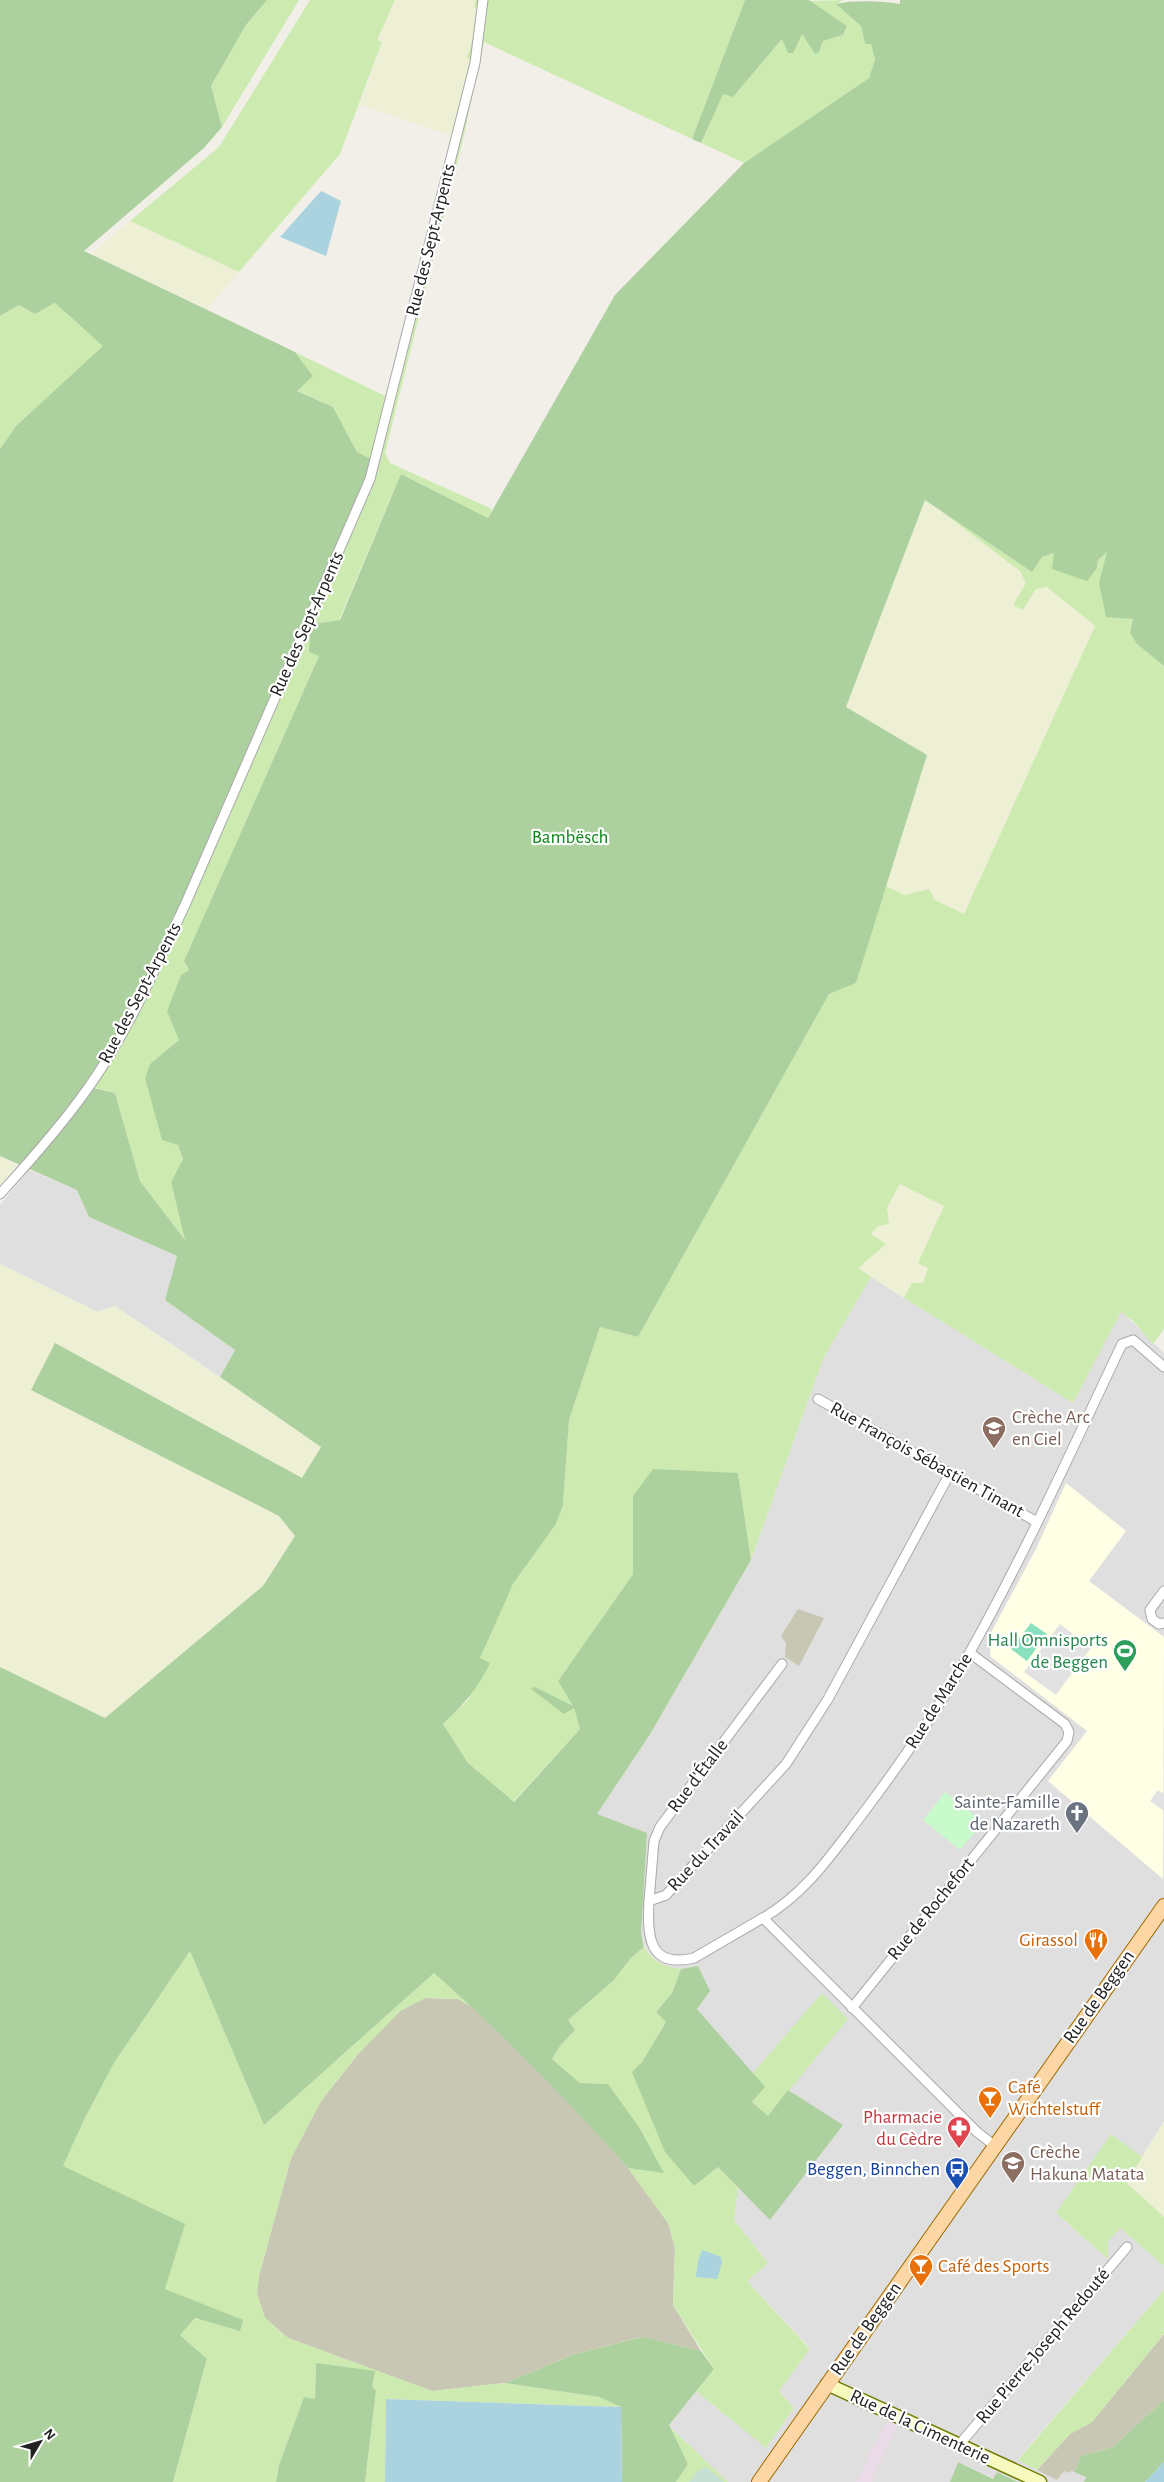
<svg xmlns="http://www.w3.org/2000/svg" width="1164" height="2482" viewBox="0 0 1164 2482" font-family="'Alegreya Sans',sans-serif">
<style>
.residential{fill:#e0dfdf}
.industrial{fill:#ebdbe8}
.education{fill:#ffffe5}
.construction{fill:#c7c7b4}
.farmland{fill:#eef0d5}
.grass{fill:#cdebb0}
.forest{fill:#add19e}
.wetland{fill:#c6e0d4}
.park{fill:#c8facc}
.pitch{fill:#88e0be}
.parking{fill:#e2e2e2}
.water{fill:#aad3df}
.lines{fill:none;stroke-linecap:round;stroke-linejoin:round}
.street-casing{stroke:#a9a9a9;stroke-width:11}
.secondary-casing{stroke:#707d05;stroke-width:15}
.primary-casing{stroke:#a06b00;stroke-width:16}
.street{stroke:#fff;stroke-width:9}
.secondary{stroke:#f7fabf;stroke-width:12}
.primary{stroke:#fcd6a4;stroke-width:14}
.labels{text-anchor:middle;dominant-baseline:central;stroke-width:4.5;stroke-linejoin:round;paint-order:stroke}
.street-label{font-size:19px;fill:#222;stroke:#fff}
.park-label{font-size:19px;fill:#0c8416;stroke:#fff}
.education-label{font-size:19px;fill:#785e54;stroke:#fff;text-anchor:start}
.leisure-label{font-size:19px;fill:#27864d;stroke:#fff;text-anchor:end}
.worship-label{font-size:19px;fill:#5b616d;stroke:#fff;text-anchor:end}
.food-label{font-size:19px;fill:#c56008;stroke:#fff;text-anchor:start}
.health-label{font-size:19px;fill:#be3a42;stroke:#fff;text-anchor:end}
.transit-label{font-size:19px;fill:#164399;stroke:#fff;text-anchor:end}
</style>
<rect width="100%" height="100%" fill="#f2efe9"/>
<g class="residential">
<polygon points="29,1170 78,1190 89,1217 177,1256 165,1300 235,1350 220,1377 115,1306 98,1312 0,1264 0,1205"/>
<polygon points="871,1277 1073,1403 1121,1311 1164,1353 1164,2121 1142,2157 1111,2135 1056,2213 1107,2258 1108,2242 1120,2227 1164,2266 1164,2290 1018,2459 1057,2480 1064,2471 1071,2470 1086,2477 1084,2482 1018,2482 997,2472 994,2479 958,2462 950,2482 728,2482 668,2425 696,2391 766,2447 794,2408 779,2391 810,2348 747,2281 768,2263 734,2220 738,2187 770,2220 764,2087 697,2009 698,1966 681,1969 667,1967 655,1960 647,1951 597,1814 649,1736 751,1560 823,1359"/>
</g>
<polygon class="industrial" points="891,2421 899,2423 873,2477 873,2482 856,2482 869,2460 867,2457 884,2428"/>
<polygon class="education" points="1066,1483 1126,1531 1089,1581 1164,1637 1163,1879 1048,1781 1087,1731 990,1656 991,1641 987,1640 1035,1551"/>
<g class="construction">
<polygon points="798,1609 824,1618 799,1666 785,1657 786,1643 781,1636"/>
<polygon points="425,1998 458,1999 476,2009 568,2100 628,2168 668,2223 675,2248 673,2305 701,2351 641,2337 575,2354 505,2383 432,2391 288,2338 265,2318 257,2294 259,2276 291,2158 321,2101 359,2053 400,2011"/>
<polygon points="1164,2334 1164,2400 1113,2447 1081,2456 1074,2472 1071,2470 1070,2473 1064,2471 1057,2480 1037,2470 1070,2434 1092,2422"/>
</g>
<g class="farmland">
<polygon points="395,0 475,0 474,7 477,7 473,37 467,58 471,59 452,136 360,105 382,43 377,40"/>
<polygon points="130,221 239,272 207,309 91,254"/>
<polygon points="925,499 1021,571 1026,583 1013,605 1023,610 1036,589 1047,587 1095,626 964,915 935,900 928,889 905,895 885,886 927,755 846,707"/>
<polygon points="0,1156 17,1165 0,1185"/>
<polygon points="901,1184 944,1205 918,1263 928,1268 923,1283 912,1283 904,1298 857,1268 885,1244 870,1235 878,1226"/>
<polygon points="0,1264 98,1312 115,1306 321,1446 302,1478 55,1344 31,1390 279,1516 295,1536 263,1586 105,1718 0,1667"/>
<polygon points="1164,2121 1164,2217 1127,2182"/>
</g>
<g class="grass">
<polygon points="267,0 299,0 222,127 211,86 246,25"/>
<polygon points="310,0 395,0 377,40 382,42 340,154 239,272 130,221 219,147"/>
<polygon points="475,0 745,0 692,139 484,42 464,135 385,453 390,463 492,509 488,518 401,474 339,620 318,623 319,656 184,961 189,970 179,1040 150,1064 183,1159 171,1182 186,1241 140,1181 115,1093 89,1086 376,461 357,452 333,407 296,390 313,376 295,352 387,397 470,60 467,58 473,37 477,8 474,7"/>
<polygon points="843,0 837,4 861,26 865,44 871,44 875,58 869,78 744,163 701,143 723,93 733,97 782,39 802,34 819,52 823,41 843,35 847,26 809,1"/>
<polygon points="55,303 104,346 16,426 0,449 0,316 19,305 35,314"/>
<polygon points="925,499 1032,572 1042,557 1054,553 1097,568 1098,560 1108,551 1133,619 1130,633 1137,644 1164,666 1164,1329 1153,1344 1133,1321 1121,1312 1073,1403 904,1298 912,1283 923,1283 928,1268 918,1263 944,1206 900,1184 887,1208 889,1224 878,1226 871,1234 886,1244 858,1268 871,1277 823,1359 751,1560 738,1473 633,1496 633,1574 558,1681 574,1707 580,1729 513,1802 468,1763 443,1724 469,1699 480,1658 499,1612 513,1584 556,1524 563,1504 569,1420 600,1327 638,1337 829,994 856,983 885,886 905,895 929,889 935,900 964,914 1095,626 1047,587 1036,589 1023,610 1013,605 1026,583 1020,571"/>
<path d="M 644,1947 C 653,1962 665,1967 681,1969 L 672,1993 L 656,2012 L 666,2022 L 642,2062 L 694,2186 L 718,2167 L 738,2187 L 734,2220 L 768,2263 L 747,2281 L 810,2349 L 779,2391 L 794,2408 L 766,2448 L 696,2391 L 714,2369 L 673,2305 L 675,2248 L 668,2223 L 628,2168 L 663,2172 L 608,2084 L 580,2083 L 552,2059 L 560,2046 L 575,2030 L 568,2020 L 613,1981 L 631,1958 Z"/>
<polygon points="190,1951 264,2125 434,1973 476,2009 458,1999 425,1998 400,2011 359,2053 321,2101 291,2158 259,2276 257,2294 265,2318 288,2338 432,2391 505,2383 599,2397 621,2407 386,2399 385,2482 365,2482 376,2391 372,2386 316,2363 315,2400 304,2397 279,2465 276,2482 173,2482 207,2360 180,2335 194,2318 239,2330 165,2289 63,2166 85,2118 114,2063"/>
<polygon points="822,1993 848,2019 768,2116 752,2102 764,2087 753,2073"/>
<polygon points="1111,2134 1142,2157 1127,2183 1164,2217 1164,2266 1120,2228 1108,2242 1108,2259 1056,2213"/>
<polygon points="1164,2290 1164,2334 1092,2422 1070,2434 1037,2470 1018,2460"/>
<polygon points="668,2425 728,2482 676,2482 688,2464"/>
</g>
<g class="forest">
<path d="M 0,0 L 267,0 L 246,25 L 211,86 L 222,127 L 204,148 L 84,251 L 295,352 L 313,376 L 297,391 L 333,407 L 357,452 L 376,461 L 185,905 L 90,1087 L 115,1093 L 140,1181 L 185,1240 L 171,1182 L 183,1159 L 178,1145 L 162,1140 L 145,1078 L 150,1064 L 179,1040 L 167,1011 L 181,975 L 189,970 L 184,961 L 319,656 L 309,652 L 310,635 L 318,623 L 340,620 L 401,474 L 488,518 L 615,295 L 744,163 L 869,78 L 875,59 L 871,44 L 865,44 L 861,26 L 836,4 C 854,0 881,1 900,4 L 900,0 L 1164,0 L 1164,666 L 1137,644 L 1130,633 L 1133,619 L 1106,617 L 1099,583 L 1107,552 L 1098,560 L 1097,568 L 1087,581 L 1052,569 L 1054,553 L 1042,557 L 1032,572 L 925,500 L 846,707 L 927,755 L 856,983 L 829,994 L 638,1337 L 600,1327 L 569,1420 L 563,1505 L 556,1524 L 513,1584 L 480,1658 L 490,1663 C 477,1690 464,1704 443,1724 L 468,1763 L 514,1802 L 580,1729 L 574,1708 L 564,1714 L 531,1689 L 535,1687 L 573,1706 L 558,1681 L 633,1574 L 633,1496 L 653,1469 L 738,1473 L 751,1560 L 649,1736 L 597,1814 L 647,1833 L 641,1933 L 644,1947 L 631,1958 L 613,1981 L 568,2020 L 575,2030 L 560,2046 L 552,2059 L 580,2083 L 608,2084 L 639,2127 L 664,2173 L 628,2168 C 567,2099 503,2034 434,1973 L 264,2125 L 190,1951 L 114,2063 L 85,2118 L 63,2166 L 185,2224 L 165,2289 L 243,2320 L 240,2331 L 195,2318 L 180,2335 L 207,2359 L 173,2482 L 0,2482 L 0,1667 L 105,1718 L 263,1586 L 295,1536 L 279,1516 L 31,1390 L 55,1343 L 302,1478 L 321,1447 L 220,1377 L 235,1350 L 165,1300 L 177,1256 L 89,1217 L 77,1190 L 0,1156 L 0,449 L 16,426 L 103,346 L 55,303 L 35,314 L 19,305 L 0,316 Z"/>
<polygon points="745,0 809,0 847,26 843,35 823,41 819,52 815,54 802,34 793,53 788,53 782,39 733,97 723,94 701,143 692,139"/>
<polygon points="698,1966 710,1991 697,2009 765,2087 752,2102 768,2116 788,2090 843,2125 770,2220 718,2167 694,2186 665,2152 632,2072 642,2062 666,2022 656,2012 672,1993 681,1969"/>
<polygon points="642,2337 701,2351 714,2369 669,2425 688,2464 676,2482 622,2482 621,2407 599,2397 505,2383 575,2354"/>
<polygon points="316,2363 375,2371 372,2386 376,2391 365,2482 276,2482 279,2465 304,2397 315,2399"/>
<polygon points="1164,2400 1164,2462 1145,2482 1084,2482 1086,2477 1074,2472 1081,2456 1113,2447"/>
<polygon points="958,2462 993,2479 997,2472 1018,2482 950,2482"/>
</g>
<polygon class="wetland" points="706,2467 724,2482 689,2482 698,2471"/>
<polygon class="park" points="945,1792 983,1822 960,1850 923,1820"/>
<polygon class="pitch" points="1031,1623 1047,1634 1027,1661 1011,1649"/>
<g class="parking">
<polygon points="1060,1624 1091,1648 1056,1695 1024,1672"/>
<polygon points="1158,1790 1164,1794 1164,1811 1150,1801"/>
</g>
<g class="water">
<polygon points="321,191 341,201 326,256 280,237"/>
<polygon points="702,2250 721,2257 722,2263 717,2279 696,2277 698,2261"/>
<polygon points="386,2399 621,2407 622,2482 385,2482"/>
<polygon points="1164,2462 1164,2482 1145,2482"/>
</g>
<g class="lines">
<g class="street-casing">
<g id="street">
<path d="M 0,1194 C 31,1160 62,1125 88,1088 C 128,1032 156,966 185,905 L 370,479 L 475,63 L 483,0"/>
<polyline points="818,1399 1037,1522"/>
<path d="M 950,1473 L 828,1699 L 786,1764 L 666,1895 L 649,1901 C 647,1935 648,1969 694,1958 L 763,1918 L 977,2132 L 995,2146"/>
<polyline points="1164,1591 1150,1610 1152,1619 1159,1624 1164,1623"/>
<polyline points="649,1901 654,1841 660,1827 782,1664"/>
<path d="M 763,1918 C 805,1894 832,1854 861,1816 C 900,1764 939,1709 970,1652 C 1026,1552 1073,1447 1122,1344 L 1133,1340 L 1164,1367"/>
<polyline points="852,2008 1067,1741 1069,1732 1065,1724 970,1653"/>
<polyline points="959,2445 1127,2247"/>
</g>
</g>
<g class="secondary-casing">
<polyline id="secondary" points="827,2384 1040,2482"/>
</g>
<g class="primary-casing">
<polyline id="primary" points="759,2482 1164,1906"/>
</g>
<use href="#street" class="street"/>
<use href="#secondary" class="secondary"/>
<use href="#primary" class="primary"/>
</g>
<defs>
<g id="school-pin" transform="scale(1.25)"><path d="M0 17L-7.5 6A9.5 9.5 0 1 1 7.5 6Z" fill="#8d6e63" stroke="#fff"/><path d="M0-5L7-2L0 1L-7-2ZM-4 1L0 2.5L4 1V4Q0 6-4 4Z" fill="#fff"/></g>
<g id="stadium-pin" transform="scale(1.25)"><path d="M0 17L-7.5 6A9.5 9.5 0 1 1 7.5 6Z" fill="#2e9e5b" stroke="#fff"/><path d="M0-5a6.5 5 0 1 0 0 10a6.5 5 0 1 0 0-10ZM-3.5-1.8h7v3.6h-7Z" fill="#fff"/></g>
<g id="church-pin" transform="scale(1.25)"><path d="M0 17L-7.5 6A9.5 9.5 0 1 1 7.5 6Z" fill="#6b7280" stroke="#fff"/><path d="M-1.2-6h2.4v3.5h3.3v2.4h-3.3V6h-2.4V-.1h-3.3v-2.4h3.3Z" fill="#fff"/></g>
<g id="restaurant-pin" transform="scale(1.25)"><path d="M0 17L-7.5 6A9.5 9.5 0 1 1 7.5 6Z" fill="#e8710a" stroke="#fff"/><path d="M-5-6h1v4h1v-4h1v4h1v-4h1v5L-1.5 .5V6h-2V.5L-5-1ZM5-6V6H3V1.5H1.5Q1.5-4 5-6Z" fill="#fff"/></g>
<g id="bar-pin" transform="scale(1.25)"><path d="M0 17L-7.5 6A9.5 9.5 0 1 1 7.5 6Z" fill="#e8710a" stroke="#fff"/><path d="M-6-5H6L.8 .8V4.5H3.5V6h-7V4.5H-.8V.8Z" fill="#fff"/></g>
<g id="pharmacy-pin" transform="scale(1.25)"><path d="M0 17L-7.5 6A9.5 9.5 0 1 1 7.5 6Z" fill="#e0444e" stroke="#fff"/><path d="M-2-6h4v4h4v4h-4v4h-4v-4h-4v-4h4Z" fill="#fff"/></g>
<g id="bus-pin" transform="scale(1.25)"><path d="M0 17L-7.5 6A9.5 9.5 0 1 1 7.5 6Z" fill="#1a4fb4" stroke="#fff"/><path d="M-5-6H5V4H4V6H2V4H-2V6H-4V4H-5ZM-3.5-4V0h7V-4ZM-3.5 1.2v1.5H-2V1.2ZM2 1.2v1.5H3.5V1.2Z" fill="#fff"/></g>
</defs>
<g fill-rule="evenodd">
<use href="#school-pin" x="994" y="1428"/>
<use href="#stadium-pin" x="1125" y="1651"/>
<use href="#church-pin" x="1077" y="1813"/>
<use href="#restaurant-pin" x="1096" y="1940"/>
<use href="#bar-pin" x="990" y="2098"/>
<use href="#pharmacy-pin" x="959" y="2128"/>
<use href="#school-pin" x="1013" y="2163"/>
<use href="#bus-pin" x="957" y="2169"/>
<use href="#bar-pin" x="921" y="2266"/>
</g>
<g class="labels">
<g class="street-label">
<text transform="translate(431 240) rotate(-76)">Rue des Sept-Arpents</text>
<text transform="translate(307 624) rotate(-66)">Rue des Sept-Arpents</text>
<text transform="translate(140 993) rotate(-62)">Rue des Sept-Arpents</text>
<text transform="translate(927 1460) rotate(29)">Rue François Sébastien Tinant</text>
<text transform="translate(939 1701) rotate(-58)">Rue de Marche</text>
<text transform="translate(698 1776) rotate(-53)">Rue d'Étalle</text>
<text transform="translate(706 1851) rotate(-47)">Rue du Travail</text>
<text transform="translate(931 1909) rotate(-51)">Rue de Rochefort</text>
<text transform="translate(1099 1997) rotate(-55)">Rue de Beggen</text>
<text transform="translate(866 2329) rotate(-55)">Rue de Beggen</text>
<text transform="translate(1043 2346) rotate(-50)">Rue Pierre-Joseph Redouté</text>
<text transform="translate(920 2427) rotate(25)">Rue de la Cimenterie</text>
</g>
<g class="park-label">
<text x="570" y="837">Bambësch</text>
</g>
<g class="education-label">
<text x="1012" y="1417">Crèche Arc<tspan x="1012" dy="22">en Ciel</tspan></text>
<text x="1030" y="2152">Crèche<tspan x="1030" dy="22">Hakuna Matata</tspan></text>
</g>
<g class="leisure-label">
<text x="1108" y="1640">Hall Omnisports<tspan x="1108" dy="22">de Beggen</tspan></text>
</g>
<g class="worship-label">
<text x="1060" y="1802">Sainte-Famille<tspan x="1060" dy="22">de Nazareth</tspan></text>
</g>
<g class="food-label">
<text x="1078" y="1940" text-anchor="end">Girassol</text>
<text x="1008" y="2087">Café<tspan x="1008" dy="22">Wichtelstuff</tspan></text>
<text x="938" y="2266">Café des Sports</text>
</g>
<g class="health-label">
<text x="942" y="2117">Pharmacie<tspan x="942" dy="22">du Cèdre</tspan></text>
</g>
<g class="transit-label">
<text x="940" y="2169">Beggen, Binnchen</text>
</g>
</g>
<g transform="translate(40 2442) rotate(52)" stroke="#ffffff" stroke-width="4" paint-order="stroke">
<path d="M0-4L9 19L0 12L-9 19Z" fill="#222222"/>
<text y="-8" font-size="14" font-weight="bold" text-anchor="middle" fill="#222222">N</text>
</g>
</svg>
